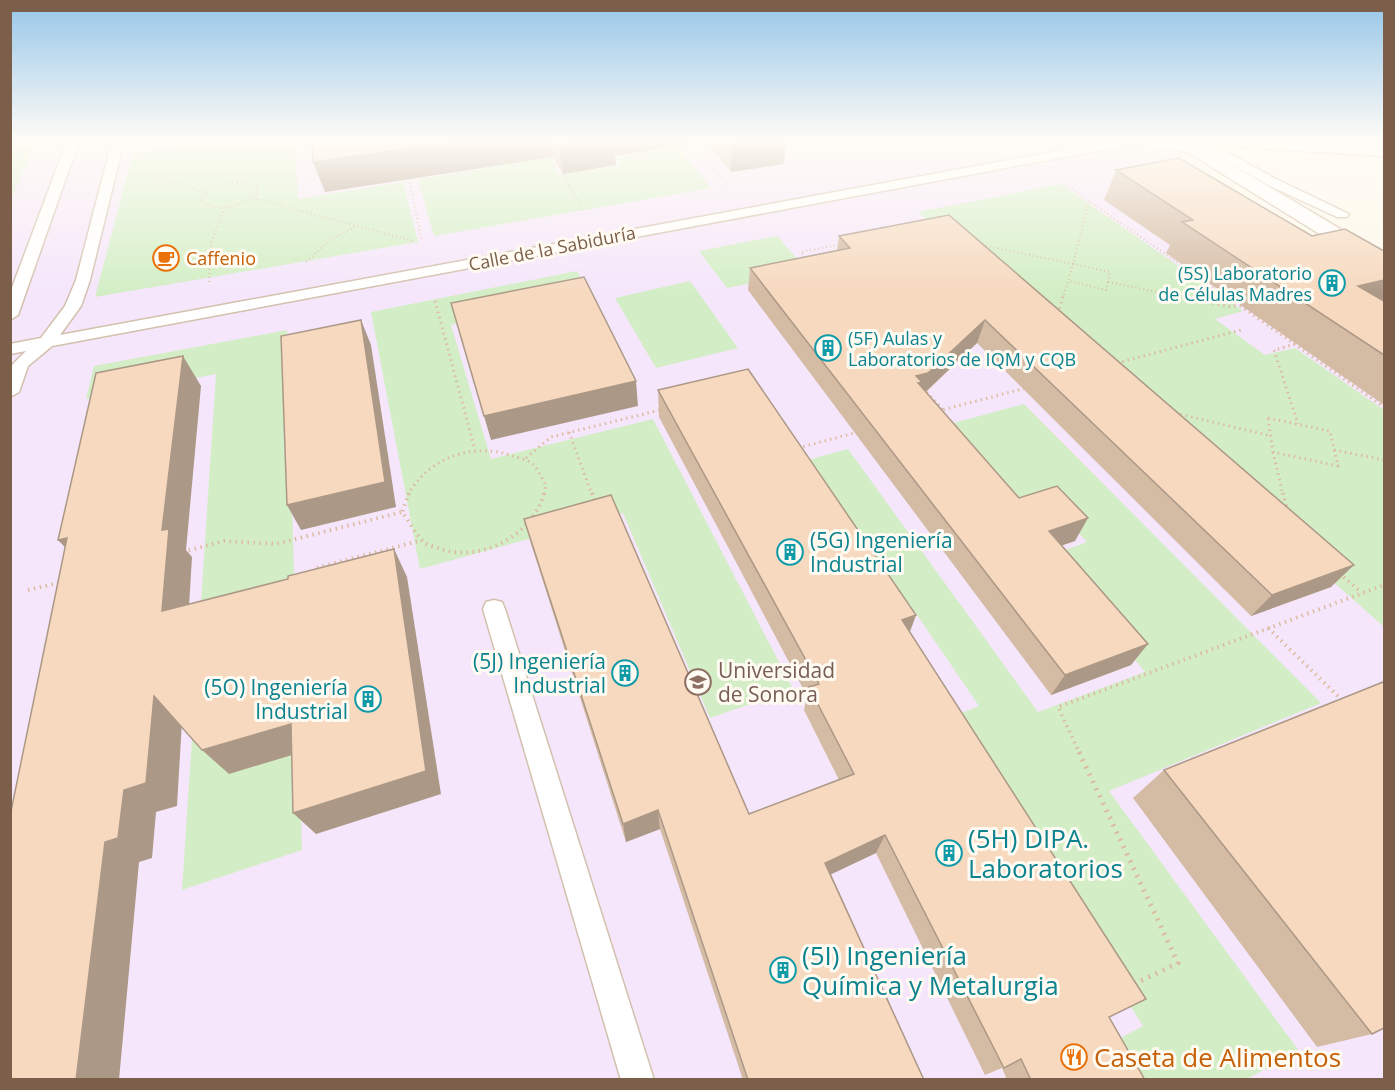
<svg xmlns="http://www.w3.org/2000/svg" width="1395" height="1090" viewBox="0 0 1395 1090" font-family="'Open Sans',sans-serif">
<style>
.education{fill:#f5e6fb}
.green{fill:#d3eec6}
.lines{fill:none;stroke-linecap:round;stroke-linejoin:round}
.service-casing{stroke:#d3c0ad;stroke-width:3}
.minor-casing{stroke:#d3c0ad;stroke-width:3}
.secondary-casing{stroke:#d6c1ab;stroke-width:3}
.path-far3{stroke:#dcbca1;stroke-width:2;stroke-dasharray:1 3;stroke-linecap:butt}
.path-far2{stroke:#dcbca1;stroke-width:3;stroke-dasharray:1.5 4;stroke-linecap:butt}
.path-far1{stroke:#dcbca1;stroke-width:4;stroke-dasharray:1.5 4.5;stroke-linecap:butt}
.path{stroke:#dcbca1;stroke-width:5;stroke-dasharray:2 6;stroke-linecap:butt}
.service{fill:#fff;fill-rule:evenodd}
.minor{fill:#fff;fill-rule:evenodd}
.secondary{fill:#fff;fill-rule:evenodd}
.wall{fill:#d4bba4}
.shaded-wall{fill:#ac9886}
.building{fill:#f6d9bf;stroke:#ac9886;stroke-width:1.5}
.labels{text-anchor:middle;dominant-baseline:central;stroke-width:6;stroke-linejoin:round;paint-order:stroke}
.far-street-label{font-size:18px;fill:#7c5f4a;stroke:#fffbf2}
.far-food-label{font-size:18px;fill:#c56008;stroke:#fffbf2;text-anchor:start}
.far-culture-label{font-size:18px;fill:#0d838f;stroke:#fffbf2;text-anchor:end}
.culture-label{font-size:21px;fill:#0d838f;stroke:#fffbf2;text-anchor:end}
.education-label{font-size:21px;fill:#785e54;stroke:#fffbf2;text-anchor:start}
.near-culture-label{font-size:26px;fill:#0d838f;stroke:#fffbf2;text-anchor:start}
.near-food-label{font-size:26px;fill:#c56008;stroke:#fffbf2;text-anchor:start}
</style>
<rect width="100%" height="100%" fill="#fef8ea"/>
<polygon class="education" points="10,141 1153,141 1384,284 1384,1079 11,1079"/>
<g class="green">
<polygon points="11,141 36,141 11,200 10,141"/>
<polygon points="183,141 295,141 298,199 403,182 418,242 95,297 133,153 182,147"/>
<polygon points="477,141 542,141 560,175 621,165 616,157 677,147 711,188 434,236 418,179 488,168"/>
<polygon points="1061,184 1243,311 1215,319 1265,355 1295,348 1384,410 1384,627 918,212"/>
<polygon points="777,236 808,271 727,288 699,251"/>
<polygon points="577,271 591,297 451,325 491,459 653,419 793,689 710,718 623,513 420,569 371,312"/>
<polygon points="690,281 738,348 656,368 615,298"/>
<polygon points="287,330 302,850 182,890 216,374 86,399 94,366"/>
<polygon points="1024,404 1321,703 1109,791 1299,1051 1247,1079 1135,1079 1113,1042 1143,1026 948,718 979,706 915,612 897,617 797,463 848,449 1038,712 1145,672 1048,556 1087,542 1049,501 1011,512 939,427"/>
</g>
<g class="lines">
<g class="service-casing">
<g id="service">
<polygon points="67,141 79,141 18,315 10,320 10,293"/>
<path d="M 112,141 L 124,141 L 90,280 L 81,306 L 60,335 L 1112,141 C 1131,141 1184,137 1197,148 L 1191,152 L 1129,145 L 52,346 L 28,366 L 19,392 L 10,397 L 10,367 L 26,351 L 10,354 L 10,344 L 41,338 L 65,306 L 76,280 Z"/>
<polygon points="1192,141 1206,141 1276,179 1349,214 1347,217 1337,217 1268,185"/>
<polygon points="494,600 502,602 505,609 654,1080 621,1080 483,609 486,602"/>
</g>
</g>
<g class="minor-casing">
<polygon id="minor" points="1231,141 1323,141 1384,144 1384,156 1240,147"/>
</g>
<g class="secondary-casing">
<polygon id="secondary" points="1170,141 1192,141 1384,255 1384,271 1376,269"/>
</g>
<g class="path-far3">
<polyline points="691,141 728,185"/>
<polyline points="883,141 899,153"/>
<polyline points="142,174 205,192"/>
<polyline points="563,174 583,211"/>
<polyline points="408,175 422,241"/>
<path d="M 237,182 L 257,186 L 257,194 C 241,206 217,214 200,200 L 211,188 Z"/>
<polyline points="1065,184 1224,295"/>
<polyline points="253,198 413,241"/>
<polyline points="982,245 1073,264 1089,201"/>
<polyline points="808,260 801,252 842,244"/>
<polyline points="306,262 330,240 356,226"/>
<polyline points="209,282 211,243 225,207"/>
<polyline points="1108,282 1172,295"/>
<polyline points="1064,295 1073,264 1110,272 1106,290 1068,281"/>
</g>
<g class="path-far2">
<polyline points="1164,293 1231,307 1238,305"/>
<polyline points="1222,293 1384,407"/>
<polyline points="435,301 475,450"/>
<polyline points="1058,314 1064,293"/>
<polyline points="1295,344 1274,350 1298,424"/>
<polyline points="1117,363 1241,330"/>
<polyline points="923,388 943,410"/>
<polyline points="938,411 1026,388"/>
<polyline points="1175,413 1271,436"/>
<polygon points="1268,418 1330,431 1338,466 1273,452"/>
<polyline points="569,432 592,495"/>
<polyline points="798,448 858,432"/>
<polyline points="1334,450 1384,460"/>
<polyline points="1273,452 1283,495"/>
<polyline points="526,458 551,437 664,409"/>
<path d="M 408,495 C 429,457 473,442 513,456 C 519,458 529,460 534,465 C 539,471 542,479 546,485 L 544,495"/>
</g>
<g class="path-far1">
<path d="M 409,493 L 402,512 C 409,521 416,535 424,542 C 428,546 436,547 441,549 C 482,563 534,534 544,493"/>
<polyline points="592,493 596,504"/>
<polyline points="1283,493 1287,509"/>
<polyline points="183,552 224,541 276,544 402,512"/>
<polyline points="313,572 316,568 419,541"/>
<polyline points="1339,573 1362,593"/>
<polyline points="28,590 62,582"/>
<polyline points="1268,628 1343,701"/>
<polyline points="1080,754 1058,707 1384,585"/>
</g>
<polyline class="path" points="1079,752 1178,963 1132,985"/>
<use href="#service" class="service"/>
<use href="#minor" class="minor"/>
<use href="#secondary" class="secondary"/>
</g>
<g class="wall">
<polygon points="312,141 786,141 784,164 731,172 705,141 615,156 616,165 563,174 553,157 325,192"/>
<polygon points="1116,170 1312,236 1384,251 1384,405 1166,253 1170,245 1104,200"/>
<polygon points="949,215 1331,587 1251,616 977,343 926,392 1019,498 1075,541 1061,545 1131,665 1051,695 748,290 750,268 837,250 839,236"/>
<polygon points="658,390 916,615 910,632 1109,1017 1145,1080 1007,1080 1002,1068 985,1075 876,853 831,874 924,1080 743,1080 660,829 626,842 531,544 524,519 749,814 839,780 804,710 807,696 659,417"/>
<polygon points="1164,770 1372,1034 1317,1047 1133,798"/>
</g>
<g class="shaded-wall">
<polygon points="462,141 551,141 553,157 325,192 313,162"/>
<polygon points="584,141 705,141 615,156 616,165 563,174 559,144"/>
<polygon points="748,141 786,141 784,164 731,172 732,143"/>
<polygon points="1384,280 1384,305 1358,286"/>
<polygon points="361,320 371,345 396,507 301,530 287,505"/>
<polygon points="985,320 977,343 921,396 916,376"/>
<polygon points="183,356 201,386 186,550 192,557 187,639 162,611 162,530"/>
<polygon points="636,381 638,406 491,440 484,416"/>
<polygon points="1088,518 1075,541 1037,554 1049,531"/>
<polygon points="67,538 86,569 58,540"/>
<polygon points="394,549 407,577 441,794 316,834 293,813"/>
<polygon points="1354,565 1331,587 1251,616 1272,595"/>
<polygon points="916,615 907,639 902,620"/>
<polygon points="1148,644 1131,665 1051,695 1065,675"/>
<polygon points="154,696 182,721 177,806 156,812 152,858 139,862 119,1080 76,1080 105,842 124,790"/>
<polygon points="291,724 312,749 229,774 202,750"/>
<polygon points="658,810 660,829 626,842 623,824"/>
<polygon points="885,835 876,853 819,880 825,863"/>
</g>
<g class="building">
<polygon points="312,141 462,141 313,162"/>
<polygon points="557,141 584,141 559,144"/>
<polygon points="730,141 748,141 732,143"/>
<polygon points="1179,158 1312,236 1345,229 1384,251 1384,280 1358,286 1384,301 1384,355 1182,222 1193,220 1116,170"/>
<polygon points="949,215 1354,565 1272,595 985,320 928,373 916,376 922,382 918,383 1019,498 1057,486 1088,518 1049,531 1148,644 1065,675 750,268 850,248 839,236"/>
<polygon points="584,277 636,381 484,416 451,303"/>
<polygon points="361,320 385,482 287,505 281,336"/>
<polygon points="183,356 162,530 169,529 162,611 288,579 288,576 394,549 426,771 293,813 291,724 202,750 154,696 146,783 124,790 118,838 105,842 76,1080 10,1080 10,816 67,538 58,540 96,373"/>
<polygon points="748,369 916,615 902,620 1146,999 1109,1017 1145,1080 1031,1080 1021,1059 1004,1068 885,835 825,863 924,1080 748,1080 658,810 623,824 524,519 611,495 749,814 854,774 809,687 819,684 658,390"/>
<polygon points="1383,682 1384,684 1384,1028 1372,1034 1164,770"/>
</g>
<linearGradient id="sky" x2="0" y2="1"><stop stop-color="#96c6e9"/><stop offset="0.48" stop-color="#fffcf6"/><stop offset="1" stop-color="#fffcf6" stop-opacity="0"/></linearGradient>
<rect width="1395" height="293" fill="url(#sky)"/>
<defs>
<g id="cafe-ring" transform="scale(1.35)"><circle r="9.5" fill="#fffbf2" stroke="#e8710a" stroke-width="1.5"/><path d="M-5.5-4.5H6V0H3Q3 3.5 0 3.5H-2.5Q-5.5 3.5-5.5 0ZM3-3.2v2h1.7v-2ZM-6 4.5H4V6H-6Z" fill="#e8710a"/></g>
<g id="building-ring" transform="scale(1.35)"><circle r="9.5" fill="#fffbf2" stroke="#0f9aa8" stroke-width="1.5"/><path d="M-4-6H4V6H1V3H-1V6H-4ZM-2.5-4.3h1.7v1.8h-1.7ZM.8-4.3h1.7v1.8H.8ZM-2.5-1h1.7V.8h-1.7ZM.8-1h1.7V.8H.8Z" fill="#0f9aa8"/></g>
<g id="university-ring" transform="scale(1.35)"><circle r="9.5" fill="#fffbf2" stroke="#8d6e63" stroke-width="1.5"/><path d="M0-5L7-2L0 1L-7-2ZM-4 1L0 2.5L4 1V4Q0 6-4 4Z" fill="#8d6e63"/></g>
<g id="restaurant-ring" transform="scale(1.35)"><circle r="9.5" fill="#fffbf2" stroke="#e8710a" stroke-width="1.5"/><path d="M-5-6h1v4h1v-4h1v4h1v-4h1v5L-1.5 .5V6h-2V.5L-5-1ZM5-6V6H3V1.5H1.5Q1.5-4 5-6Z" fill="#e8710a"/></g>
</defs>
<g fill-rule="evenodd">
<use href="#cafe-ring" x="166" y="258"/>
<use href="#building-ring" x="1332" y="283"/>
<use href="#building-ring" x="828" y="348"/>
<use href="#building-ring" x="790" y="552"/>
<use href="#building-ring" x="625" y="673"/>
<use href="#university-ring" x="698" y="682"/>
<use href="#building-ring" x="368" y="699"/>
<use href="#building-ring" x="949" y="853"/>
<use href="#building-ring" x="783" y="970"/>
<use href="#restaurant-ring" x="1074" y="1057"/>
</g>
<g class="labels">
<g class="far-street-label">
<text transform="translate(552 248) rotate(-11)">Calle de la Sabiduría</text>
</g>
<g class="far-food-label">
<text x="186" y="258">Caffenio</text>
</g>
<g class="far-culture-label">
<text x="1312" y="273">(5S) Laboratorio<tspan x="1312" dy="21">de Células Madres</tspan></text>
<text x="848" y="338" text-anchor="start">(5F) Aulas y<tspan x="848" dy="21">Laboratorios de IQM y CQB</tspan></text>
</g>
<g class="culture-label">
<text x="810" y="540" text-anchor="start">(5G) Ingeniería<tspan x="810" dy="24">Industrial</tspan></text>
<text x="606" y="661">(5J) Ingeniería<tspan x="606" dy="24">Industrial</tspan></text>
<text x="348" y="687">(5O) Ingeniería<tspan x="348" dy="24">Industrial</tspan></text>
</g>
<g class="education-label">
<text x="718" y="670">Universidad<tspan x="718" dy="24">de Sonora</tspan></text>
</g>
<g class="near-culture-label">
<text x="968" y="838">(5H) DIPA.<tspan x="968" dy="30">Laboratorios</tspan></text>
<text x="802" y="955">(5I) Ingeniería<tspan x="802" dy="30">Química y Metalurgia</tspan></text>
</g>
<g class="near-food-label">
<text x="1094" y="1057">Caseta de Alimentos</text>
</g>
</g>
<rect width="1395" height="1090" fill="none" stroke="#7c5f4a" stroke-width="24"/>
</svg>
